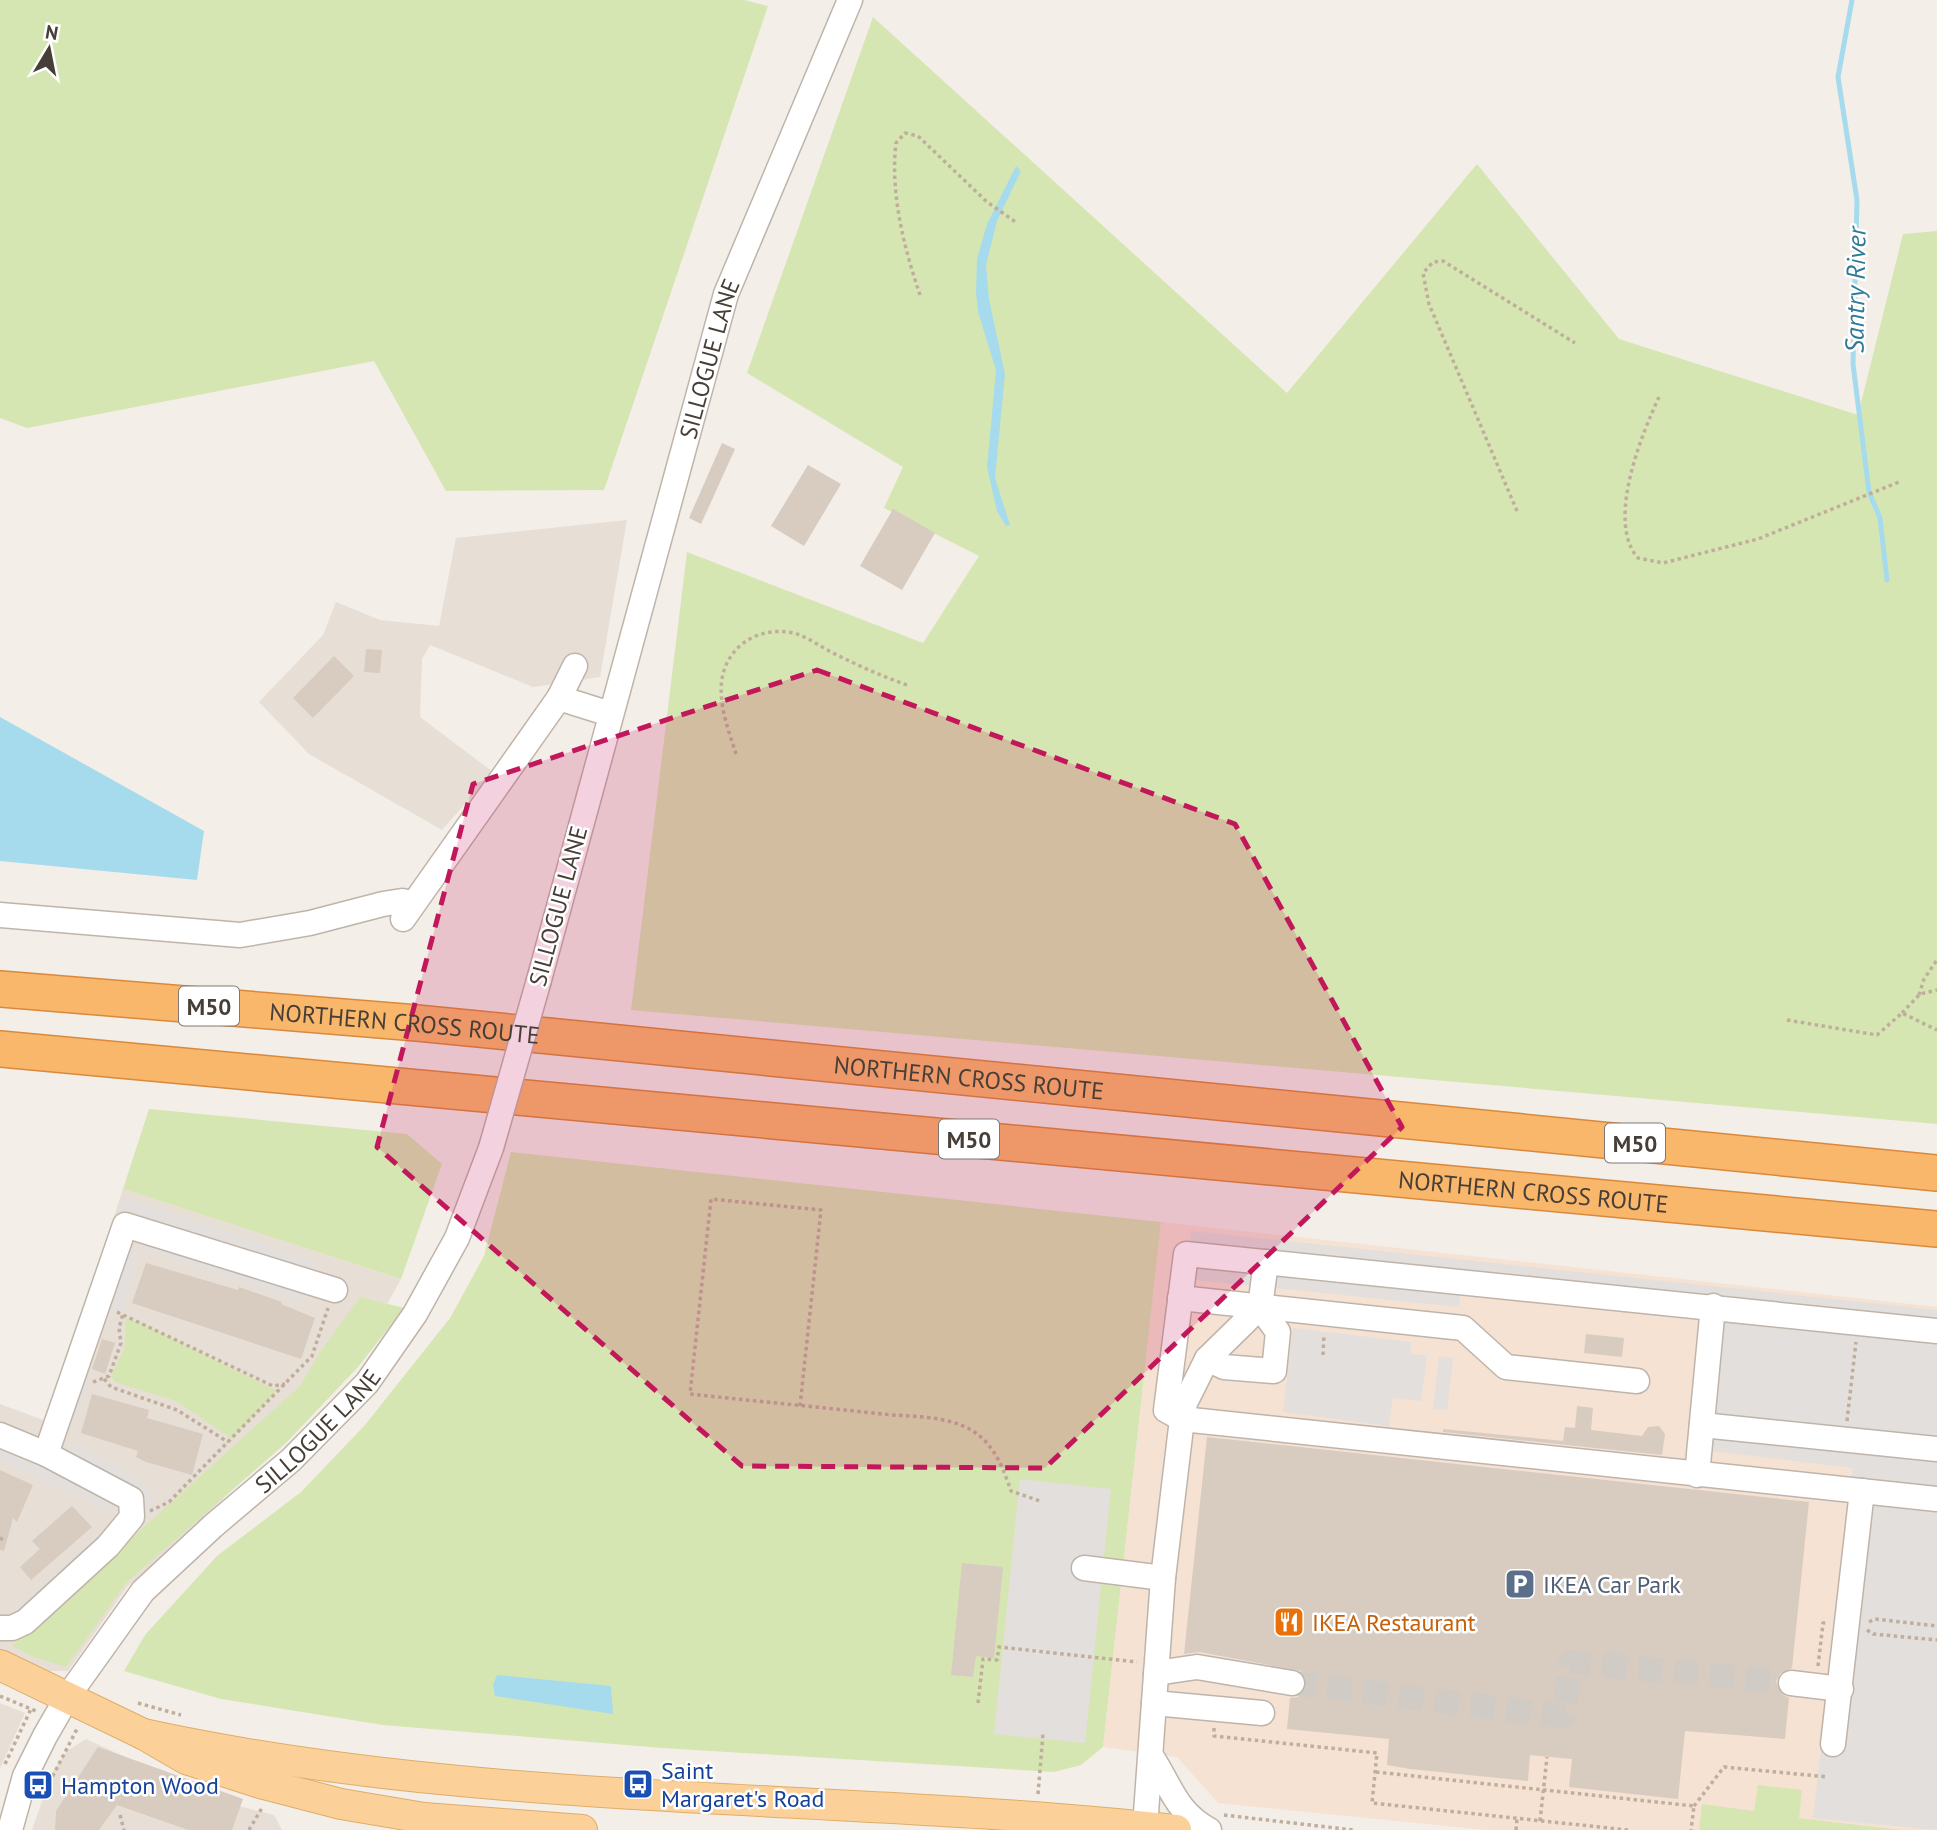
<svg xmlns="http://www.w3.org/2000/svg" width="1937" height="1830" viewBox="0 0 1937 1830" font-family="'PT Sans',sans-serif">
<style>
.residential{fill:#e7dfd6}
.commercial{fill:#f5e2d3}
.green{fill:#d6e6b2}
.parking{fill:#e2dfdc}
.water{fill:#a6dbee}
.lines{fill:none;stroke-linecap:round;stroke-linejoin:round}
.stream{stroke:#a6dbee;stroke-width:5}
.building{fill:#d8cbc0}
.minor-tunnel{stroke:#d0cbc5;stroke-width:24;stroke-dasharray:24 12;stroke-linecap:butt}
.minor-casing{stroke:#bfb4aa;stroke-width:27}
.major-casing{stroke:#e0ac69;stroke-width:32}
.highway-casing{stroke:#d9893c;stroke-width:38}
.path{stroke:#c0ae9c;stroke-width:3.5;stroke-dasharray:3.5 3.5;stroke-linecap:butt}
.minor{stroke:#fff;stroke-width:24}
.major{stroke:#fbd199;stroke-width:30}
.highway{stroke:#f9b76c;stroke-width:35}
.minor-bridge-casing{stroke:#bfb4aa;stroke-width:27;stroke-linecap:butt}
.minor-bridge{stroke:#fff;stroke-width:24}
.marked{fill:#c2185b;fill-opacity:0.2;stroke:#c2185b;stroke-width:5;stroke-dasharray:14 9;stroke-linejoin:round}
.labels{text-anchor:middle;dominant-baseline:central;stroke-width:5;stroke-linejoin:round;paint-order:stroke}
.shield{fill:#fff;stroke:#7e7873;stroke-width:2}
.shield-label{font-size:23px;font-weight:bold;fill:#463e37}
.street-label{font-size:24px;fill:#463e37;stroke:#fff}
.service-label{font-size:24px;fill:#4e5e75;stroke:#fff;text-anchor:start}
.food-label{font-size:24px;fill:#c56008;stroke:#fff;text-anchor:start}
.transit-label{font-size:24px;fill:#164399;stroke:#fff;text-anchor:start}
.water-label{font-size:26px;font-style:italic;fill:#2d7a97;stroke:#fff}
</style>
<rect width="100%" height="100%" fill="#f3eee8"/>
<g class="residential">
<polygon points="627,520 600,677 533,687 430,645 422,659 420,717 493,772 442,830 309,754 259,702 323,635 336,602 380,620 439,626 456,538"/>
<polygon points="123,1189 401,1279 359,1355 285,1436 196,1526 127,1587 68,1671 41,1671 0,1653 0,1404 46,1421"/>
<polygon points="0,1703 25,1713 0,1768"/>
<polygon points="86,1739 223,1802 274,1815 282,1830 32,1830 52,1773 67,1751"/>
</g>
<polygon class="commercial" points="1161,1222 1937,1307 1937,1830 1486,1830 1218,1803 1177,1757 1103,1747"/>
<g class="green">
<polygon points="0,0 744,0 768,6 604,490 446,491 374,361 27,428 0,418"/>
<polygon points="873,17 1287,393 1477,164 1619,339 1858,415 1903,234 1937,231 1937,1124 631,1010 687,552 923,643 979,556 884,508 903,467 747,373"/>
<polygon points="149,1109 407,1134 442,1164 401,1279 123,1189"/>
<polygon points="511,1152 1161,1222 1103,1747 1081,1765 1054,1772 662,1748 383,1725 221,1699 124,1671 145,1635 217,1556 301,1492 365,1425 450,1318 484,1256"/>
<polygon points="360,1297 404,1308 358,1367 287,1442 127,1582 66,1667 33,1657 12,1646 300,1386 320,1352"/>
<polygon points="126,1318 141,1323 277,1391 232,1439 176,1401 115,1382 111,1376 124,1349"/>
<polygon points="1758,1785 1802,1790 1799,1818 1901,1830 1699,1830 1702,1804 1754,1811"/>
</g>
<g class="parking">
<polygon points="123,1197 317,1262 312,1275 118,1210"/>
<polygon points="1191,1231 1937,1310 1937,1830 1813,1818 1853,1468 1686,1448 1699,1318 1460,1293 1459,1307 1187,1279"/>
<polygon points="147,1236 309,1291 305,1303 143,1248"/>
<polygon points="126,1249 139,1253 122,1312 109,1308"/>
<polygon points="1293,1328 1411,1342 1410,1354 1427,1356 1421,1401 1393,1398 1389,1426 1283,1412"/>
<polygon points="1439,1356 1453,1358 1447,1410 1433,1409"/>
<polygon points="83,1378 90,1381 67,1436 60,1433"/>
<polygon points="0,1442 119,1497 112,1512 0,1460"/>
<polygon points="71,1442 139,1479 152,1495 156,1515 141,1515 64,1455"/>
<polygon points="1020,1479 1111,1489 1085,1743 994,1734"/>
<polygon points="108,1526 112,1530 19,1614 15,1610"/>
</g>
<g class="water">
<polygon points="1016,166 1021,171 997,221 986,265 989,299 1005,374 995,478 1010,525 1006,526 997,511 987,467 996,370 978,312 976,293 977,259 987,224"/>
<polygon points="0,717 204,831 197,880 0,861"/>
<polygon points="497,1675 611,1686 613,1714 495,1696 493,1685"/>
</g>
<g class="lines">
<polyline class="stream" points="1852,0 1838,77 1857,200 1853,364 1869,492 1880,518 1887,580"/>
</g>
<g class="building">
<polygon points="722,443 735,449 701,524 689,518"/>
<polygon points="808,465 841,484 804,546 771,526"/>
<polygon points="893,509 935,533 902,590 860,566"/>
<polygon points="366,649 382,650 380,673 364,672"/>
<polygon points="334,656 354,676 313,718 293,698"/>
<polygon points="146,1263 238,1290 239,1287 282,1302 281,1304 315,1318 301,1359 132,1303"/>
<polygon points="1586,1334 1624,1338 1622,1357 1584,1353"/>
<polygon points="102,1339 115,1343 105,1374 92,1369"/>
<polygon points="92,1394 149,1410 147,1418 203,1434 192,1475 146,1462 136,1457 138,1451 81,1433"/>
<polygon points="1577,1406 1593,1408 1591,1430 1642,1436 1648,1427 1659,1426 1665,1434 1662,1455 1443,1432 1443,1429 1563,1441 1565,1427 1575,1428"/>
<polygon points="1207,1437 1809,1502 1792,1668 1780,1674 1776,1682 1782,1694 1789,1698 1785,1739 1685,1731 1678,1799 1569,1787 1572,1759 1530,1755 1528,1781 1410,1769 1387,1765 1389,1739 1287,1729 1290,1698 1298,1697 1306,1686 1301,1671 1199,1652 1184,1654"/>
<polygon points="0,1470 33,1485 17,1522 13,1518 4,1551 0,1550"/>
<polygon points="72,1506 92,1527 31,1580 20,1567 40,1549 32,1541"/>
<polygon points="962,1563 1003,1567 994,1658 976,1656 973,1677 951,1675"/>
<polygon points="98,1747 243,1799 232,1830 188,1830 117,1805 99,1830 55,1830 56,1811"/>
</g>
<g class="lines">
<polyline class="minor-tunnel" points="1292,1683 1564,1716 1571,1662 1791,1683"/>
<g class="minor-casing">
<g id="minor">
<polyline points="559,698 610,714"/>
<polyline points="0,915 240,935 310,923 383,904 402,901 413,903"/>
<polyline points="403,919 559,698 575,666"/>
<path id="s1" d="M 539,980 L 726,294 L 850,0"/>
<polyline points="1266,1262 1260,1307 1207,1359 1185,1403 1182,1419 1937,1499"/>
<polyline points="1180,1298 1463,1328 1506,1367 1637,1381"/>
<polyline points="1207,1359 1224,1367 1274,1371 1278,1332 1260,1307"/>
<polyline points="1702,1425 1937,1449"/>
<polyline points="0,1435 46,1454 131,1499 132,1517 108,1546 25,1622 12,1628 0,1628"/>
<polyline points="46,1454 125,1225 335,1290"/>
<polyline points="1697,1475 1713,1306"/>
<polyline points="1084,1568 1163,1578"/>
<polyline points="1156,1673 1197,1667 1292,1683"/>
<polyline points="1791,1683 1841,1689"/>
<polyline points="1154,1703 1262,1713"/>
<polyline points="1833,1744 1862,1491"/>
<path d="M 1151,1756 C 1171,1786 1175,1811 1209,1830"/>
<polyline points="1145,1827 1163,1578 1182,1419 1166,1410 1186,1254 1937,1331"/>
<path id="s2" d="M 10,1830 L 25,1776 L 45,1736 L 68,1696 L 143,1591 L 213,1526 L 291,1460 L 367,1383 L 415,1314 L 457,1238 L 491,1148"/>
</g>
</g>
<g class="major-casing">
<g id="major">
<polyline points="0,1665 143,1734 186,1759 260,1783 341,1804 424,1818 582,1830"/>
<path d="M 143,1734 C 482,1808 832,1792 1176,1830"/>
</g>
</g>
<g class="highway-casing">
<g id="highway">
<path id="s3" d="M 0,989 L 417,1023 L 1937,1173"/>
<path id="s4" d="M 0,1049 L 1937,1229"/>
</g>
</g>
<g class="path">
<path d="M 920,295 C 904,248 890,193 896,143 L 905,133 L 918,136 L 987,202 L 1017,223"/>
<path d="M 1659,397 C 1641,436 1606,522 1638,558 L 1663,563 L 1758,539 L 1899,482"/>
<polyline points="1517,511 1429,304 1423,273 1433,262 1443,261 1575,343"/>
<path d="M 736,754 C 724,717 707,674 742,644 C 755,634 771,630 787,632 C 803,633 817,645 831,652 C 857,665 883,677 910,686"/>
<polyline points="1919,995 1924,979 1937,960"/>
<polyline points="1902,1013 1920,994 1937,990"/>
<polyline points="1787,1020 1877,1035 1902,1013 1937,1030"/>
<polyline points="117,1312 273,1386 285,1384"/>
<polyline points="1323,1355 1324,1334"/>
<polyline points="104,1379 111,1387 177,1410 228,1442"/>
<polyline points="93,1382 109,1376 121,1343 119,1328 123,1314"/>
<path d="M 800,1406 L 821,1210 L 711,1199 L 690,1394 C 754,1401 818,1407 882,1414 C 909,1417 946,1415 971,1430 C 994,1443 1003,1468 1011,1491 L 1040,1501"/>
<polyline points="1847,1421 1856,1342"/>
<polyline points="150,1511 169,1502 312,1356 328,1308"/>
<polyline points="0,1538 5,1541"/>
<polyline points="1869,1622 1875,1619 1937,1626"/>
<polyline points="1867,1630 1873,1634 1937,1640"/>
<polyline points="1818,1666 1823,1623 1828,1623"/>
<polyline points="0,1696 36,1711"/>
<polyline points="138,1703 181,1715"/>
<polyline points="978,1703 983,1659 997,1660 999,1647 1137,1662"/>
<polyline points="1214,1728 1214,1736 1377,1753 1372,1803 1628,1830"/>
<polyline points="5,1764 31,1709"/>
<polyline points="1376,1772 1694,1806 1691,1830"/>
<polyline points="1038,1794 1043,1734"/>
<polyline points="43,1795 78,1727"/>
<polyline points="1694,1806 1724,1767 1828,1777"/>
<polyline points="120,1815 124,1830"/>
<polyline points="1224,1815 1353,1830"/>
<polyline points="1540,1821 1547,1757"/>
<polyline points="249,1830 262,1808"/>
<polyline points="1516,1830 1517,1818"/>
</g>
<use href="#minor" class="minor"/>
<use href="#major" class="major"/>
<use href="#highway" class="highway"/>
<g class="minor-bridge-casing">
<polyline id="minor-bridge" points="491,1148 539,980"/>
</g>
<use href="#minor-bridge" class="minor-bridge"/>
</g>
<path class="marked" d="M 817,670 L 1235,824 L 1402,1127 L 1045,1468 L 742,1466 L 377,1147 L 473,784 Z"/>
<defs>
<g id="parking-square" transform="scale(1.575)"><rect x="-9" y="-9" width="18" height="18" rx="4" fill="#5c6f8a" stroke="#fff"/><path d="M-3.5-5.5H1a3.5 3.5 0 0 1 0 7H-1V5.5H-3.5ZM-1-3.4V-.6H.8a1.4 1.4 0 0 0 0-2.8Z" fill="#fff"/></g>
<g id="restaurant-square" transform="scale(1.575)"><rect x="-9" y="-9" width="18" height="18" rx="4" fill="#e8710a" stroke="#fff"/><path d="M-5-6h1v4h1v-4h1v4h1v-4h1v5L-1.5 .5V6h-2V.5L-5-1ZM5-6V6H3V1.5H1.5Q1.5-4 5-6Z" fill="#fff"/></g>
<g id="bus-square" transform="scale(1.575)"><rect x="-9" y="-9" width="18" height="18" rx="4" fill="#1a4fb4" stroke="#fff"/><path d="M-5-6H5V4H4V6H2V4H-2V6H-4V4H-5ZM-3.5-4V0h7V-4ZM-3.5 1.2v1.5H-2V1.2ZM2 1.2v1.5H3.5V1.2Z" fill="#fff"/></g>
</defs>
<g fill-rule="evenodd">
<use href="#parking-square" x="1520" y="1584"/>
<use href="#restaurant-square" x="1289" y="1622"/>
<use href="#bus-square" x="638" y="1784"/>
<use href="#bus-square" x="38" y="1785"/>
</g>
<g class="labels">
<g class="shield">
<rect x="179" y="986.5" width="60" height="39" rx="5"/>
<rect x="939" y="1119.5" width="60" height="39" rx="5"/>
<rect x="1605" y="1123.5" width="60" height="39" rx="5"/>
</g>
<g class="shield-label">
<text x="209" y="1006">M50</text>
<text x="969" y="1139">M50</text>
<text x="1635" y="1143">M50</text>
</g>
<g class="street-label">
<text stroke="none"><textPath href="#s1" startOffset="644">SILLOGUE LANE</textPath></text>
<text transform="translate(558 906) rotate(-75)">SILLOGUE LANE</text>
<text stroke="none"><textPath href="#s3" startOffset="406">NORTHERN CROSS ROUTE</textPath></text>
<text stroke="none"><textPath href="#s3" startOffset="973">NORTHERN CROSS ROUTE</textPath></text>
<text stroke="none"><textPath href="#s4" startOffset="1540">NORTHERN CROSS ROUTE</textPath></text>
<text stroke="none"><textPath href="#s2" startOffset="513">SILLOGUE LANE</textPath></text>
</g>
<g class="service-label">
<text x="1543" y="1584">IKEA Car Park</text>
</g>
<g class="food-label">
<text x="1312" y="1622">IKEA Restaurant</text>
</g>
<g class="transit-label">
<text x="661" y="1770">Saint<tspan x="661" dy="28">Margaret's Road</tspan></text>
<text x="61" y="1785">Hampton Wood</text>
</g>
<g class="water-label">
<text transform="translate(1855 290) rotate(-89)">Santry River</text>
</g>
</g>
<g transform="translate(49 49) rotate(10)" stroke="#ffffff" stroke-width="5" paint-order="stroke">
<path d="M0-5L12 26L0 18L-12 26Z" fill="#463e37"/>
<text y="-10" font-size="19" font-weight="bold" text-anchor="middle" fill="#463e37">N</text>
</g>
</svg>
